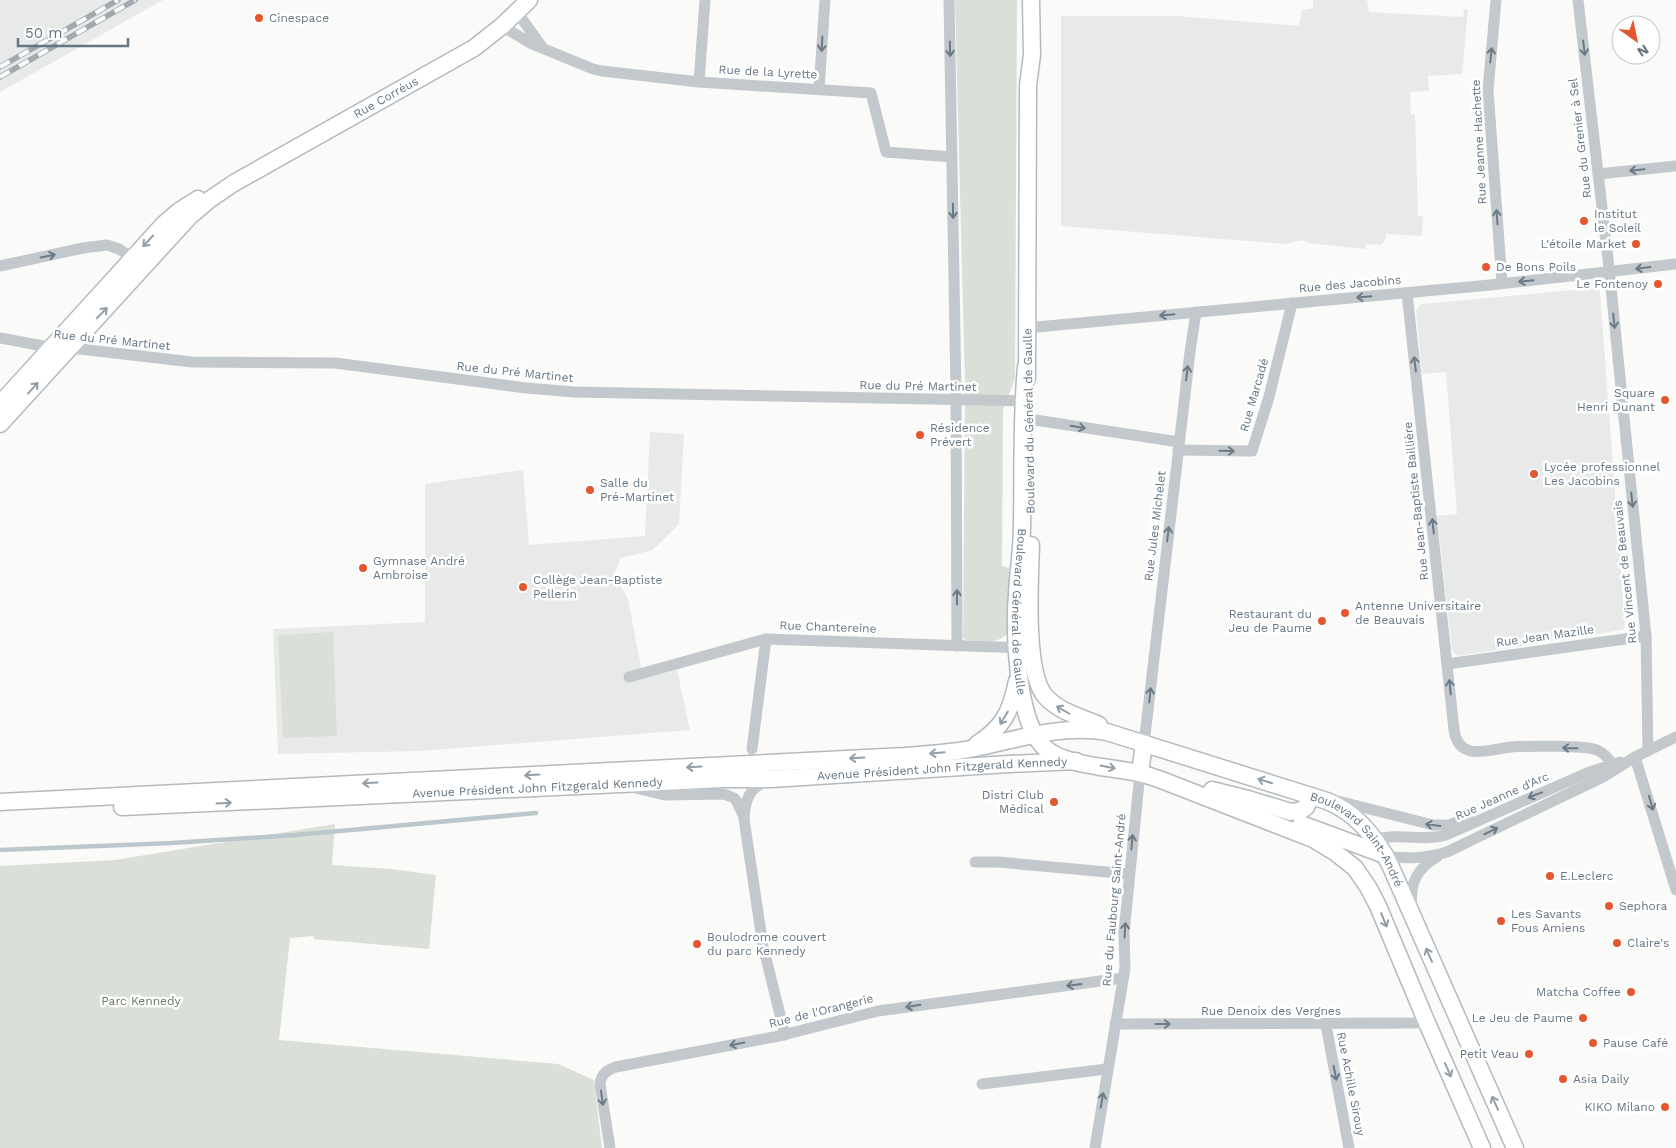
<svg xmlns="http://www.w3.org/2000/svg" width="1676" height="1148" viewBox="0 0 1676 1148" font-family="'Work Sans',sans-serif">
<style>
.built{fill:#e8e9e9}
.green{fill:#dadfd7}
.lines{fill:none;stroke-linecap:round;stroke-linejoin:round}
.stream{stroke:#bbc7cb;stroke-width:4.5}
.secondary-casing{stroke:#b3babf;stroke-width:19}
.street{stroke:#c3c8cc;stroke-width:11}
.secondary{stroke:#fff;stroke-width:16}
.rail-casing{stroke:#a2aab0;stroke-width:5.5}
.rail{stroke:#fff;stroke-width:4;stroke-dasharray:11;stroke-linecap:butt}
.oneway{stroke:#6a7a87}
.oneway2{stroke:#939fa8}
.poi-dot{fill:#e4572e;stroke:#fff;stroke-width:2}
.labels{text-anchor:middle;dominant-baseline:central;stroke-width:5;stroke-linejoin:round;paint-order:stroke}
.poi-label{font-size:12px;fill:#657683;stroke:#fff;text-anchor:start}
.street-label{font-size:12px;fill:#657683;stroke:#fff}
.park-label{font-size:12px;fill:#687a64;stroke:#fff}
</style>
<rect width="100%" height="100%" fill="#fafaf8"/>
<g class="built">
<polygon points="0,0 163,0 0,92"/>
<polygon points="1313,0 1367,0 1369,12 1463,17 1464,9 1468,9 1462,74 1428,76 1429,91 1410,92 1411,114 1415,114 1418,216 1423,217 1422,236 1386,234 1385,241 1380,245 1366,244 1365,249 1307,243 1302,240 1286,244 1061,226 1061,16 1177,16 1299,26 1302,10 1313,8"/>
<polygon points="1596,288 1600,291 1625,627 1622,630 1458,656 1452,651 1437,516 1457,514 1446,372 1422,374 1416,311 1421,304"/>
<polygon points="650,432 684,434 679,524 653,550 621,558 614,574 628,599 643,678 677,670 690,730 420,751 278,754 273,629 425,622 425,484 523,470 529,545 645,536"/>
</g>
<g class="green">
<path d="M 955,0 L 1017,0 L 1015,379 L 1003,409 L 1002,566 L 1009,568 L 1010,630 C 1000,646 982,641 965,640 L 963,638 L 965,386 Z"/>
<polygon points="333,632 337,736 283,738 278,635"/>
<polygon points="335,824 332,865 391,869 436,875 429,949 314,939 314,936 290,938 279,1040 558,1064 594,1080 602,1148 0,1148 0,866 115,860"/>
</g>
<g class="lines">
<polyline class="stream" points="0,850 172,843 296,835 536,813"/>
<g class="secondary-casing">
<g id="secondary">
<path id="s1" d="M 1026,367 C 1021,420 1023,473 1022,526 C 1022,549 1018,572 1017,594 C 1014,632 1016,722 1045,748 C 1065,766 1112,767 1139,773 C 1147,775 1156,778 1164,781 L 1313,839 L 1336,853 L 1355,868 L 1368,887 L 1378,906 L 1427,1023 L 1482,1148"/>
<polyline points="1027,378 1028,85 1032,55 1031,0"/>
<polyline points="0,404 164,224 179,211 198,199"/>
<path id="s2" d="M 0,424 L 189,217 L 209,200 L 234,183 L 474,48 L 502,26 L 529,0"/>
<path d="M 1031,545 C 1030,579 1024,671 1045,696 C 1059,712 1081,717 1099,725"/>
<path d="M 977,744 C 1003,728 1011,711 1017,681"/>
<polyline points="1140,773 1144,744"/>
<polyline points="1212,790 1248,799 1291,812 1302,810 1306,807 1311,796"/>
<path id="s3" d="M 0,802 L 905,756 C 927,754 949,753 970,749 C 1016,740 1060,724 1107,732 L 1327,801 C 1356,813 1376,837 1390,865 L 1515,1148"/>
<path id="s4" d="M 122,807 L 620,784 L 725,779 L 771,779 L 1009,764 L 1076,761"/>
<polyline points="1301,824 1385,855"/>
</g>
</g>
<g class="street">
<polyline points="949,0 956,391 957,646"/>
<polyline points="1496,0 1488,90 1502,283"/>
<polyline points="1578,0 1609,268 1646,636 1648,751"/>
<polyline points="517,12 542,47"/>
<polyline points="502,26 532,44 593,69 602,71 699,82 871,93 886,152 952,157"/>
<polyline points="699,82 705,0"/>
<polyline points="819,89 825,0"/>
<polyline points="1598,174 1676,166"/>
<polyline points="0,266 83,248 107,245 119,249 137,261"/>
<path d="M 1407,293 L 1454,730 C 1459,763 1490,749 1511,747 C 1527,746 1585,745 1597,750 C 1606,754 1611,761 1615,769"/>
<polyline points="1026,328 1490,285 1676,264"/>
<polyline points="0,338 43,346 80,349 192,362 335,363 526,388 575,392 1029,401"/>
<polyline points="1022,418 1179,442"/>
<polyline points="1178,450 1252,451 1269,397 1292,303"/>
<polyline points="1447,664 1646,636"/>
<polyline points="629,677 766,639 1022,648"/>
<polyline points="1144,744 1190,352 1196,312"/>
<polyline points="752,749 766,639"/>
<polyline points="1635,757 1676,890"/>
<path d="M 767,781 C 749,787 745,801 744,819 L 763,946 L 785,1035"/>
<polyline points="631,787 665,795 724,794 734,798 737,802 744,817"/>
<polyline points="1334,800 1433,825 1449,825 1468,818"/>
<path d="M 1375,840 C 1398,832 1423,842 1446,835 L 1587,773 L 1620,762"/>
<path d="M 1385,855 C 1404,860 1428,858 1447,852 L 1603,777 L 1635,757 L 1676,737"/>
<polyline points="975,862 998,862 1129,874"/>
<path d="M 1412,907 C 1409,884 1417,868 1437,857"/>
<polyline points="1115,1024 1427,1023"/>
<polyline points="1326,1025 1349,1148"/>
<polyline points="982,1084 1107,1069"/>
<path d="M 610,1148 L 600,1084 C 601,1074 607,1070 616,1067 L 779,1036 L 878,1011 L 1123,978"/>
<polyline points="1095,1148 1125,968 1124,932 1140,773"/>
</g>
<use href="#secondary" class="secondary"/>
<g class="rail-casing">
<g id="rail">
<polyline points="0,67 118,0"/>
<polyline points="0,77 135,0"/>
</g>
</g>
<use href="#rail" class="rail"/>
</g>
<defs><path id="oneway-shaft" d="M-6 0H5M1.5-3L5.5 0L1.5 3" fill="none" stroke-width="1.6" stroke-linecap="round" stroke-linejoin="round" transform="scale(1.25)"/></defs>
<g class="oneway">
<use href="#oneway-shaft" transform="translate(822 44) rotate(93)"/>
<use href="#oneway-shaft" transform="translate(1584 48) rotate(83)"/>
<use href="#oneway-shaft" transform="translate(950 49) rotate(89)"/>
<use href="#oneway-shaft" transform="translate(1491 55) rotate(-84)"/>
<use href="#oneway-shaft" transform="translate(1637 170) rotate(174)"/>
<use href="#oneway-shaft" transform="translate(953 211) rotate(89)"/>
<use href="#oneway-shaft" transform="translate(1497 217) rotate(-94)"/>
<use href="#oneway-shaft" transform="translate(48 256) rotate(-12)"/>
<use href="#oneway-shaft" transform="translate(1643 268) rotate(173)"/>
<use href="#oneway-shaft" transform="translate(1526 281) rotate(174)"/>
<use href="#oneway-shaft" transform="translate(1364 297) rotate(175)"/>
<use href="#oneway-shaft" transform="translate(1167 315) rotate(175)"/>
<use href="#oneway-shaft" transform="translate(1614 321) rotate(84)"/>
<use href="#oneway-shaft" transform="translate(1415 364) rotate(-97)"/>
<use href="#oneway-shaft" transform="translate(1187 373) rotate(-83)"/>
<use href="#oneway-shaft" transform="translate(1078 427) rotate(9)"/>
<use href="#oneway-shaft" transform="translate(1227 451) rotate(1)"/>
<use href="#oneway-shaft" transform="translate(1632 500) rotate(84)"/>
<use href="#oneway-shaft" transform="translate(1433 526) rotate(-96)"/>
<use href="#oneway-shaft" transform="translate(1168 534) rotate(-83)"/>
<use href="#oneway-shaft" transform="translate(957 597) rotate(-90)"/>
<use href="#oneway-shaft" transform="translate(1450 687) rotate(-96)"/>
<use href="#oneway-shaft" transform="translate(1150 695) rotate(-84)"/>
<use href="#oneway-shaft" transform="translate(1570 748) rotate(-179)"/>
<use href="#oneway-shaft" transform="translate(1535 795) rotate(159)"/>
<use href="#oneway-shaft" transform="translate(1651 803) rotate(74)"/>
<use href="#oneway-shaft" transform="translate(1433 825) rotate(-172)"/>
<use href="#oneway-shaft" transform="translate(1491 831) rotate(-26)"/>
<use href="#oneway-shaft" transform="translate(1132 842) rotate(-85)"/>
<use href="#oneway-shaft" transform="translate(1125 930) rotate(-87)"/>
<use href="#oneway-shaft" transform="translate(1074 985) rotate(173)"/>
<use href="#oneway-shaft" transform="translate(913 1006) rotate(171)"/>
<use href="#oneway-shaft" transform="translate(1163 1024)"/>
<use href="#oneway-shaft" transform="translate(737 1044) rotate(169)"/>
<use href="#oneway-shaft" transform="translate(1335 1073) rotate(79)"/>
<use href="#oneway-shaft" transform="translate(602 1098) rotate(82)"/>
<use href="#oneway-shaft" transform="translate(1102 1100) rotate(-81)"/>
</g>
<g class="oneway2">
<use href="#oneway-shaft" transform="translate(148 241) rotate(133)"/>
<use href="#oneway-shaft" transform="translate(102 313) rotate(-46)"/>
<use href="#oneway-shaft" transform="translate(33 388) rotate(-48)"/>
<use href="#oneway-shaft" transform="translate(1063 710) rotate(-150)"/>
<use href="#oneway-shaft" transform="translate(1004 718) rotate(121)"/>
<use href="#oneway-shaft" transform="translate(937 753) rotate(175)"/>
<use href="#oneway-shaft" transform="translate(857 758) rotate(177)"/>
<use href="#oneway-shaft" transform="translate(694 767) rotate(177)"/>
<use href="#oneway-shaft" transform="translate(1108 767) rotate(11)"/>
<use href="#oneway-shaft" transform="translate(532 775) rotate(177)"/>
<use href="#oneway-shaft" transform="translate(1265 781) rotate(-163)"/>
<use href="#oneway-shaft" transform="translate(370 783) rotate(177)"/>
<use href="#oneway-shaft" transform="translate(224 803) rotate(-3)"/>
<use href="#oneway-shaft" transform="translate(1384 920) rotate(68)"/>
<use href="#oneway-shaft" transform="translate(1429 955) rotate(-114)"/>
<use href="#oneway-shaft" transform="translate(1448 1070) rotate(66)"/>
<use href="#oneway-shaft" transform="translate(1495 1103) rotate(-114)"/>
</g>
<g class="poi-dot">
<circle cx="259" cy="18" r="5"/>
<circle cx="1584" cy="221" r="5"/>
<circle cx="1636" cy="244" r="5"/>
<circle cx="1486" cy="267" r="5"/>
<circle cx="1658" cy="284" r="5"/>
<circle cx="1665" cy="400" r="5"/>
<circle cx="920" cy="435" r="5"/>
<circle cx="1534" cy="474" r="5"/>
<circle cx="590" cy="490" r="5"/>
<circle cx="363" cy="568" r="5"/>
<circle cx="523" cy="587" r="5"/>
<circle cx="1345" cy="613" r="5"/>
<circle cx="1322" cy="621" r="5"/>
<circle cx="1054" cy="802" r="5"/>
<circle cx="1550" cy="876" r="5"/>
<circle cx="1609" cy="906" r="5"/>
<circle cx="1501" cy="921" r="5"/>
<circle cx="1617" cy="943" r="5"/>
<circle cx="697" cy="944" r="5"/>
<circle cx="1631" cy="992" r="5"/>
<circle cx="1583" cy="1018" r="5"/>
<circle cx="1593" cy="1043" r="5"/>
<circle cx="1529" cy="1054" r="5"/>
<circle cx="1563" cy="1079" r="5"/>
<circle cx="1665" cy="1107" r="5"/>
</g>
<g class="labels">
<g class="poi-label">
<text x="269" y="18">Cinespace</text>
<text x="1594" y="214">Institut<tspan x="1594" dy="14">le Soleil</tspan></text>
<text x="1626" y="244" text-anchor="end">L'étoile Market</text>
<text x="1496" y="267">De Bons Poils</text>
<text x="1648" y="284" text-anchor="end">Le Fontenoy</text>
<text x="1655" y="393" text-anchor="end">Square<tspan x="1655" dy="14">Henri Dunant</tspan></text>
<text x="930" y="428">Résidence<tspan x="930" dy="14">Prévert</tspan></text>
<text x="1544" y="467">Lycée professionnel<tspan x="1544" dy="14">Les Jacobins</tspan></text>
<text x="600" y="483">Salle du<tspan x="600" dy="14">Pré-Martinet</tspan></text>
<text x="373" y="561">Gymnase André<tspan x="373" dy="14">Ambroise</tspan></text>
<text x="533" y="580">Collège Jean-Baptiste<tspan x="533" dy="14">Pellerin</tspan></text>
<text x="1355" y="606">Antenne Universitaire<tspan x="1355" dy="14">de Beauvais</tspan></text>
<text x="1312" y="614" text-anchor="end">Restaurant du<tspan x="1312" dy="14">Jeu de Paume</tspan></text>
<text x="1044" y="795" text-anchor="end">Distri Club<tspan x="1044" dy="14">Médical</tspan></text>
<text x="1560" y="876">E.Leclerc</text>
<text x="1619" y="906">Sephora</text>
<text x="1511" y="914">Les Savants<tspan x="1511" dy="14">Fous Amiens</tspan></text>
<text x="707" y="937">Boulodrome couvert<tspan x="707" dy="14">du parc Kennedy</tspan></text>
<text x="1627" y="943">Claire's</text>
<text x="1621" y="992" text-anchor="end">Matcha Coffee</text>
<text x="1573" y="1018" text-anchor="end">Le Jeu de Paume</text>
<text x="1603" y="1043">Pause Café</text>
<text x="1519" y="1054" text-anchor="end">Petit Veau</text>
<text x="1573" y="1079">Asia Daily</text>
<text x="1655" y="1107" text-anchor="end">KIKO Milano</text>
</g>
<g class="street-label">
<text transform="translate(768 72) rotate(3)">Rue de la Lyrette</text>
<text stroke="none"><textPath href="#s2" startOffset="511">Rue Corréus</textPath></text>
<text transform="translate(1580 138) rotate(-97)">Rue du Grenier à Sel</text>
<text transform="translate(1479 142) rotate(-93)">Rue Jeanne Hachette</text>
<text transform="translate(1350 284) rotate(-5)">Rue des Jacobins</text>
<text transform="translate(112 340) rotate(6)">Rue du Pré Martinet</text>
<text transform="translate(515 372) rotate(6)">Rue du Pré Martinet</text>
<text transform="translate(918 386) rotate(1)">Rue du Pré Martinet</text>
<text transform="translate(1254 395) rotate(-74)">Rue Marcadé</text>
<text transform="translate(1029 421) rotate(-91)">Boulevard du Général de Gaulle</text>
<text transform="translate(1416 501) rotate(-96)">Rue Jean-Baptiste Baillière</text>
<text transform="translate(1155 526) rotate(-83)">Rue Jules Michelet</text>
<text transform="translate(1625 572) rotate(-96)">Rue Vincent de Beauvais</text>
<text stroke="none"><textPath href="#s1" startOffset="245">Boulevard Général de Gaulle</textPath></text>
<text transform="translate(828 627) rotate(2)">Rue Chantereine</text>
<text transform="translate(1545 636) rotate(-8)">Rue Jean Mazille</text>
<text stroke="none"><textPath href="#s4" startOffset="821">Avenue Président John Fitzgerald Kennedy</textPath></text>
<text stroke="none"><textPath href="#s4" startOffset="416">Avenue Président John Fitzgerald Kennedy</textPath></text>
<text transform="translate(1502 796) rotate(-24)">Rue Jeanne d'Arc</text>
<text stroke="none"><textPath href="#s3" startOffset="1390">Boulevard Saint-André</textPath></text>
<text transform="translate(1114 900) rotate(-85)">Rue du Faubourg Saint-André</text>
<text transform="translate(821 1011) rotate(-14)">Rue de l'Orangerie</text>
<text x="1271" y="1011">Rue Denoix des Vergnes</text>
<text transform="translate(1351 1084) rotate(79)">Rue Achille Sirouy</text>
</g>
<g class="park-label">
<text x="141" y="1001">Parc Kennedy</text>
</g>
</g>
<g transform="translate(1636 40) rotate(147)"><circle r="24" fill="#ffffff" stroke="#c1c8cd"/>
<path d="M0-4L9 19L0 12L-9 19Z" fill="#e4572e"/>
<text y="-8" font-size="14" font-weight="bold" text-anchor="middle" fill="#657683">N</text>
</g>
<path d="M18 38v8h110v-8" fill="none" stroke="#657683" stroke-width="2.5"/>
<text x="25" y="38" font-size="15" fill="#657683" stroke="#ffffff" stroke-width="4" paint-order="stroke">50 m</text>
</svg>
